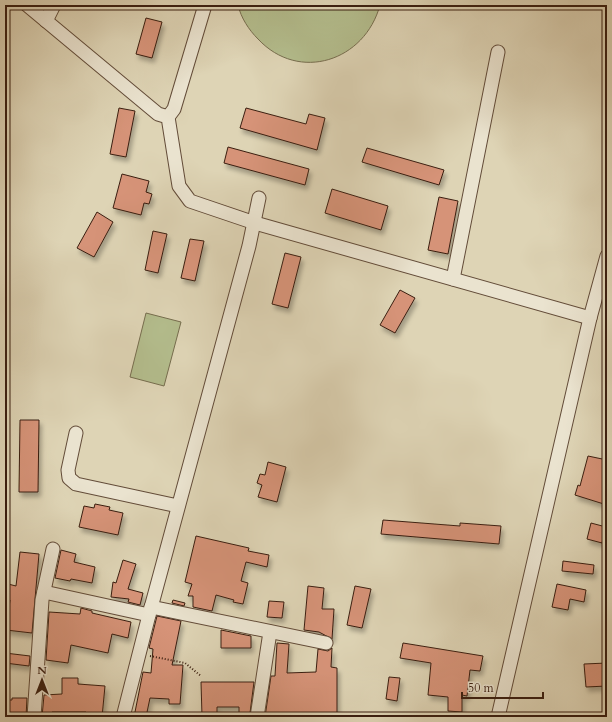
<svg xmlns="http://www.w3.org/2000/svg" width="612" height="722" viewBox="0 0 612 722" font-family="Cardo,serif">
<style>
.green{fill:#b3bc8c;stroke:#766d4e}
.building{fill:#d69378;stroke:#3a1e10;filter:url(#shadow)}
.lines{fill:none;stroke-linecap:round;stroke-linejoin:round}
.minor-casing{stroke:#634c39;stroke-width:15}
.path{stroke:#3a1e10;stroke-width:2;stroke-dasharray:1 2;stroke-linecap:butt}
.minor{stroke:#eae3cf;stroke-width:13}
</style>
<defs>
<filter id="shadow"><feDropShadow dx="2.5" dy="4.5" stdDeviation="2" flood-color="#0004"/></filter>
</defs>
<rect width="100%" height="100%" fill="#ded4b5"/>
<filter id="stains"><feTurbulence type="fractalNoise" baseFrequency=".005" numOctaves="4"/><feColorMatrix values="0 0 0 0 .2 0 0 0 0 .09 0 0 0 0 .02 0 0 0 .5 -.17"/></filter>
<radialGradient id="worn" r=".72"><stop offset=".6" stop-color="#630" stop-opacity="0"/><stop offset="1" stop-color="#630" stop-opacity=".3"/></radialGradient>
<g class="green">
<path d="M 238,5 L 380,5 C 365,61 299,83 258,39 C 249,30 241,18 238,5 Z"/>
<polygon points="146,313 181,322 164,386 130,377"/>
</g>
<g class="building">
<polygon points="146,18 162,22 152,58 136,54"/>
<polygon points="119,108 135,111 126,157 110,154"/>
<polygon points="246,108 306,124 309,114 325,118 317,150 240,128"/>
<polygon points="228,147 309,169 305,185 224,163"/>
<polygon points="367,148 444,170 439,185 362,162"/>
<polygon points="122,174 149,181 146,192 152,194 149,204 144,203 141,215 113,208"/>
<polygon points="332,189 388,206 381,230 325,213"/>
<polygon points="439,197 458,201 448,254 428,250"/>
<polygon points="97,212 113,222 94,257 77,248"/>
<polygon points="153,231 167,234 158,273 145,270"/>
<polygon points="190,239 204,241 195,281 181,278"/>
<polygon points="285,253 301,257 288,308 272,304"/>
<polygon points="400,290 415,298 395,333 380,325"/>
<polygon points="20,420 39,420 38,492 19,492"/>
<polygon points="588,456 607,460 607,505 575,495 578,485 580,486"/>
<polygon points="268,462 286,467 277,502 258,497 262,485 257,483 260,474 265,475"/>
<polygon points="95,504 110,507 109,510 123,513 118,535 79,527 84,506 94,508"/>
<polygon points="383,520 460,526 460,523 501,526 499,544 381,534"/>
<polygon points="591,523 606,527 602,543 587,539"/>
<polygon points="196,536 249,548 248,551 269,555 267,567 246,562 241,581 248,583 243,604 233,602 234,600 216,595 212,611 193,607 193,596 188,596 192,584 185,582"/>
<polygon points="61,550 76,554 74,562 95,567 92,583 71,579 70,581 55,578"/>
<polygon points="20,552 39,554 32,633 6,630 10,600 6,599 8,584 16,586"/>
<polygon points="123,560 136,564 128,589 143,593 140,605 128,602 129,599 111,597 113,582 116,583"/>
<polygon points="563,561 594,565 593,574 562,571"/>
<polygon points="557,584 586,590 584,602 570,599 568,610 552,607"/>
<polygon points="308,586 324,588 322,609 334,609 332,639 319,632 304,630"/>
<polygon points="355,586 371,589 362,628 347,625"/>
<polygon points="173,600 185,603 184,606 172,603"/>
<polygon points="269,601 284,602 282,618 267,617"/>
<polygon points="81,608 92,611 92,613 131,622 128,638 112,634 108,653 71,645 68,663 46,660 49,612 80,614"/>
<polygon points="157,616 181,621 172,665 183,665 180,704 169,704 169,699 150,698 146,717 134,717 143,672 151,673 153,649 149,648"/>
<polygon points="221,630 251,636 251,648 221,648"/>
<polygon points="277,643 289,644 287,673 316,672 318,649 328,651 332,648 331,667 337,668 337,717 265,717 271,676 275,676"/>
<polygon points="403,643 483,656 480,671 470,670 467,696 462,695 462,712 448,711 448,697 428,695 431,663 400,658"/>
<polygon points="5,653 30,656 29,666 5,663"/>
<polygon points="607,663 607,686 586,687 584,664"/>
<polygon points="389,677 400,678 397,701 386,699"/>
<polygon points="62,678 78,678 78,684 105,686 102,717 85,717 86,712 52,712 52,717 42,717 44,695 62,694"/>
<polygon points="201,682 254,682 250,713 239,713 239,707 217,707 217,716 202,716"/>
<polygon points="12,698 27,698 26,717 5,717 5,700 12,700"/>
</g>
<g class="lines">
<g class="minor-casing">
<g id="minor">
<polyline points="27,5 158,114 168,117 179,186 190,201 255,223 590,318"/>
<polyline points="46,21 54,5"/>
<polyline points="168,117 174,109 205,5"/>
<polyline points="453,279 498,52"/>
<polyline points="76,433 68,470 69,478 76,484 178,506"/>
<polyline points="44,592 149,615"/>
<polyline points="151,607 326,643"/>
<polyline points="34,717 42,600 53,549"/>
<polyline points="123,717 149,615 249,246 259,198"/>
<polyline points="257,717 270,632"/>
<polyline points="498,717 590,318 607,256"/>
</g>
</g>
<polyline class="path" points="150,656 185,663 201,676"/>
<use href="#minor" class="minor"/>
</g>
<rect width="612" height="722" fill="none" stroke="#ded4b5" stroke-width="20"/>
<rect x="6" y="6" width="600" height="710" fill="none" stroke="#3a1e10" stroke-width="2"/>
<rect x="10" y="10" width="592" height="702" fill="none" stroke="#3a1e10"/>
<g transform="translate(42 680)" stroke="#eae3cf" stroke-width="3" paint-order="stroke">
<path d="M0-3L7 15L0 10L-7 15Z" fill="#3a1e10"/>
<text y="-6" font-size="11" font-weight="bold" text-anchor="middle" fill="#3a1e10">N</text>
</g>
<path d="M462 692v6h81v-6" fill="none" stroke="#3a1e10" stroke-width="2"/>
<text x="468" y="692" font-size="12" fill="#3a1e10" stroke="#eae3cf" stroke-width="3" paint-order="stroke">50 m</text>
<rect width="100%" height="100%" filter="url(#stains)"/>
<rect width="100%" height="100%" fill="url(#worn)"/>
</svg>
